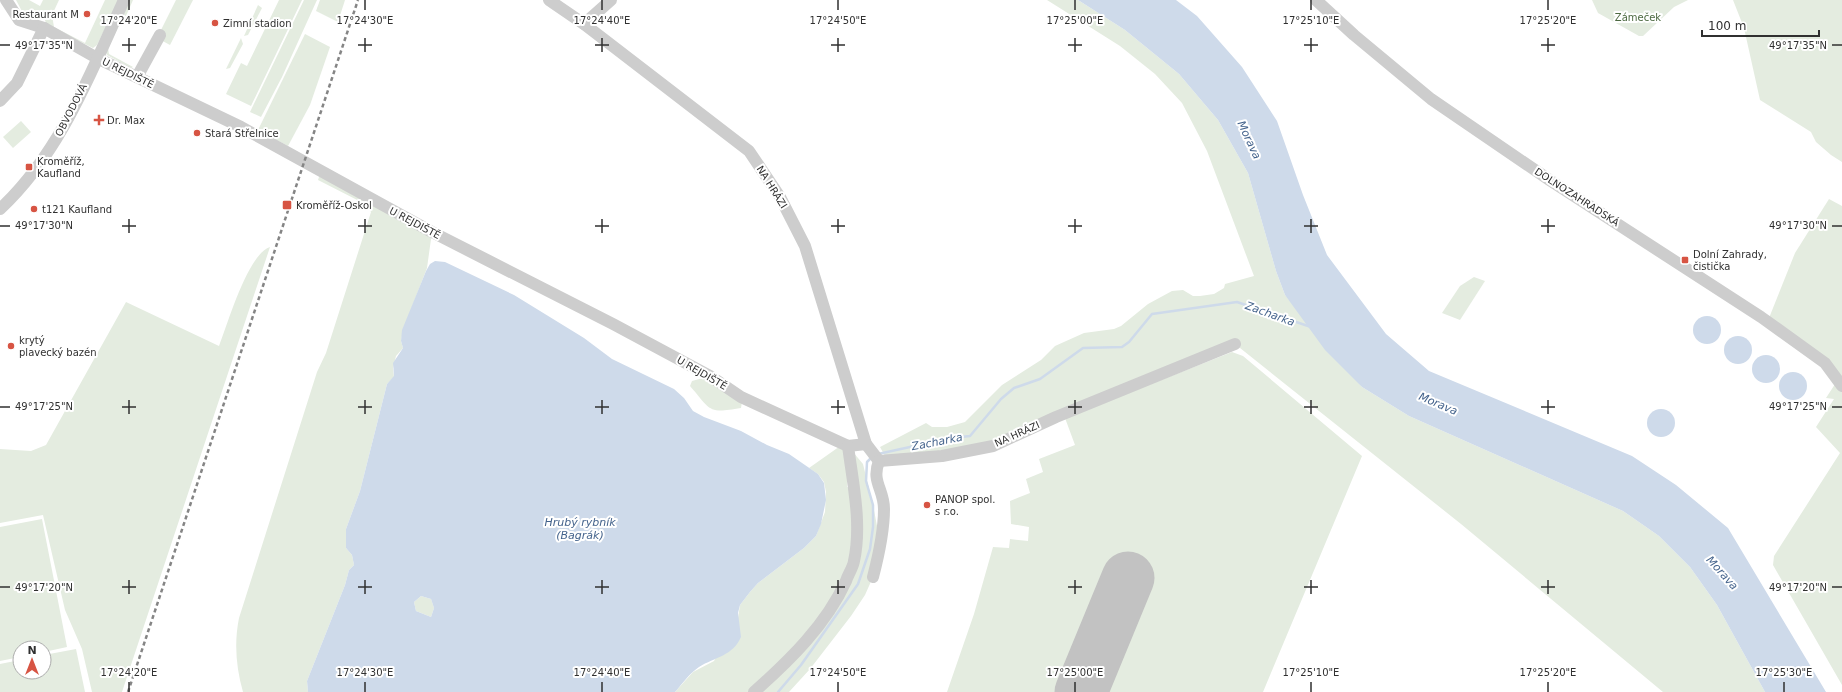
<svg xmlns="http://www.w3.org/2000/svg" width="1842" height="692" viewBox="0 0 1842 692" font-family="'DejaVu Sans',sans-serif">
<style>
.green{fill:#e4ece0;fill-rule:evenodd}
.water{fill:#cedaea;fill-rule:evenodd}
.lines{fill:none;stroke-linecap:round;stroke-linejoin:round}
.stream{stroke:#cedaea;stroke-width:2.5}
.runway{stroke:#c2c2c2;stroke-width:53}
.minor{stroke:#cdcdcd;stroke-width:12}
.rail{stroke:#858585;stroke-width:2.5;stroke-dasharray:4 3;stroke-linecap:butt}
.ticks{fill:none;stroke:#303030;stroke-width:1.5}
.poi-dot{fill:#d75443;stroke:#fff;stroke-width:1.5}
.labels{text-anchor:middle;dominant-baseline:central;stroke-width:4;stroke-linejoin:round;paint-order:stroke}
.poi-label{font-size:10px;fill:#303030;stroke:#fff;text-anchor:start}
.park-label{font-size:10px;fill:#4c6941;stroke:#fff}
.street-label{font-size:10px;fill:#303030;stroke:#fff}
.water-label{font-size:11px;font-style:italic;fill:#44638c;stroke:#fff}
.ticks-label{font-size:10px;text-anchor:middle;fill:#303030;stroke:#fff;stroke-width:4;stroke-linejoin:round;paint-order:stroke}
</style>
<rect width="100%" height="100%" fill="#fff"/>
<g class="green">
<polygon points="16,0 29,0 40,6 43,0 59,0 52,15 54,27 85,43 105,0 119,0 97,45 93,48 47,25 44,18 45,12 40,10 38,17 34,20 25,17"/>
<polygon points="127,0 133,0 126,16 124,15 108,48 109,54 133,67 131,68 107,55 105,50"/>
<polygon points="176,0 193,0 170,45 157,38"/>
<polygon points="279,0 302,0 251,106 226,94 241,63 247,66"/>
<polygon points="304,0 317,0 282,77 261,117 250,112"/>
<polygon points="320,0 345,0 338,22 316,11"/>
<polygon points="1047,0 1078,0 1125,30 1179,74 1218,120 1248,173 1276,271 1285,295 1362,387 1409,416 1623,511 1659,536 1690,567 1717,605 1765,692 1663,692 1461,524 1235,344 989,443 920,454 885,456 880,447 926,423 932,427 947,427 965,422 1002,385 1041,360 1055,346 1084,333 1114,329 1121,326 1148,304 1172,291 1183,290 1193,296 1200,296 1214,294 1224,288 1225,284 1254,276 1207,151 1182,103 1155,74 1120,46"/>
<polygon points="1592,0 1688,0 1674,7 1643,36 1639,36 1598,13"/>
<polygon points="1733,0 1842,0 1842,162 1831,155 1816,142 1811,132 1760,100 1744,28"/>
<polygon points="258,5 262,8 248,35 244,36"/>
<polygon points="305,34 330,47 310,105 288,146 258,130"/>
<polygon points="241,38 243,44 230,68 226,69"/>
<polygon points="21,121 31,132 13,148 3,137"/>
<path d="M 319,177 L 332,178 L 432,232 L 427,268 L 403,330 L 401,341 L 403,348 L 396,356 L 393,368 L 394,377 L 387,384 L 360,491 L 346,529 L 346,548 L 352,555 L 354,565 L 349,570 L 345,585 L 307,681 L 308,692 L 243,692 C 236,667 234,643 239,618 L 317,372 L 326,353 L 371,212 L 367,205 L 318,180 Z"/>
<polygon points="1829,199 1842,206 1842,383 1769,318 1795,253"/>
<path d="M 270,247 L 122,692 L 92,692 L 82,649 L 65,610 L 43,515 L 0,523 L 0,449 L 31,451 L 46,445 L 126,302 L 219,346 C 228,323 248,254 270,247 Z"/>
<polygon points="1474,277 1485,281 1460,320 1442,313 1460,286"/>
<polygon points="1232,352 1243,356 1362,456 1263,692 1102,692 1147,584 1113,570 1062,692 947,692 974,614 993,547 1009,548 1010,539 1028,541 1029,527 1011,524 1010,501 1030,493 1026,479 1043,472 1039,459 1075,445 1065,418"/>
<path d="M 710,376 L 742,402 L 741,408 C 707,414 711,410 690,386 L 692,381 Z"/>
<polygon points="1837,381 1842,386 1842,685 1773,565 1774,556 1840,453 1816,427 1834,399 1826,398"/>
<path d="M 843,444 L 848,446 L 863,464 L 873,505 L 878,531 L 873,577 L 865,595 L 851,616 L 810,669 L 789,692 L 675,692 L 693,672 L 714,661 L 738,618 L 740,605 L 750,592 L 758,583 L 804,548 L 816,536 L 825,512 L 826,492 L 824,482 L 818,474 L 809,468 ZM 848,450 L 853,489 L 847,487 Z"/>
<polygon points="42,519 67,647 44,652 44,648 20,648 20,657 0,661 0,527"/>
<polygon points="421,596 431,599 434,608 431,617 416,611 414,602"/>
<polygon points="76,649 85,692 0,692 0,664 20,660 20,672 44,672 44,655"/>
</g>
<g class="water">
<polygon points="1078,0 1176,0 1197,16 1242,67 1277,121 1303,195 1327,255 1386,334 1429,371 1632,456 1676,485 1728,528 1826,692 1765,692 1717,605 1690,567 1659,536 1623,511 1409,416 1362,387 1325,350 1285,295 1276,271 1248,173 1218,120 1179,74 1125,30"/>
<path d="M 435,261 L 445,262 L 514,295 L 584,338 L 612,359 L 674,389 L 684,398 L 693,411 L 704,417 L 741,431 L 767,445 L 789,454 L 818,474 L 824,483 L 826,500 L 821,524 L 816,536 L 804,548 L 758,583 L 750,592 L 740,605 L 738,613 L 741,637 C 733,656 715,657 699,667 C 689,674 683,683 675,692 L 308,692 L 307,681 L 345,585 L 349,570 L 354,565 L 352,555 L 346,548 L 346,529 L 360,491 L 387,384 L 394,376 L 393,363 L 403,348 L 401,341 L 402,330 L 426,271 L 430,264 ZM 421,596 L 431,599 L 434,608 L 431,617 L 416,611 L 414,602 Z"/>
<circle cx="1707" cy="330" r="14"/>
<circle cx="1738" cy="350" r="14"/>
<circle cx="1766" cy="369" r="14"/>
<circle cx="1793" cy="386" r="14"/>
<circle cx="1661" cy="423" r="14"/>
</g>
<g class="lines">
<g class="stream">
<polyline points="878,454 951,438 970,436 1001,399 1014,388 1040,379 1083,348 1122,347 1129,342 1152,314 1237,302 1311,327"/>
<polyline points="778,692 801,665 858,584 870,549 873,527 873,505 866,481 867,462 872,457"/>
</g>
<polyline class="runway" points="1081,692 1128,578"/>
<g class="minor">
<polyline points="6,0 19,20 44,28"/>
<polyline points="549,0 584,24 749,151 780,197 805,246 866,444 879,461"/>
<polyline points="1316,0 1354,35 1431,99 1551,181 1761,317 1825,363 1842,386"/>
<polyline points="584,24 611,0"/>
<polyline points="137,77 160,35"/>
<polyline points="0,101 17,83 44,28 97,58 241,127 432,232 613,324 710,376 741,397 848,446 866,444"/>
<path d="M 0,209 C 61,152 90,74 124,0"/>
<polyline points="879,461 942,456 993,446 1056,417 1235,344"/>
<path d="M 873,577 C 879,554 884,532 884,509 C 884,489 871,482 879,461"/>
<path d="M 754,692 C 790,660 826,625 846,581 C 848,574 853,568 854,561 C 862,524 853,484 848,446"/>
</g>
<polyline class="rail" points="128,692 358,0"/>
</g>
<path class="ticks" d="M 129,0 L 129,10M 365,0 L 365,10M 602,0 L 602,10M 838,0 L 838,10M 1075,0 L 1075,10M 1311,0 L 1311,10M 1548,0 L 1548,10M 129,38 L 129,52M 365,38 L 365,52M 602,38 L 602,52M 838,38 L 838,52M 1075,38 L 1075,52M 1311,38 L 1311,52M 1548,38 L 1548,52M 0,45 L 10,45M 122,45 L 136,45M 358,45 L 372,45M 595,45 L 609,45M 831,45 L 845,45M 1068,45 L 1082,45M 1304,45 L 1318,45M 1541,45 L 1555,45M 1832,45 L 1842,45M 129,219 L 129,233M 365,219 L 365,233M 602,219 L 602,233M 838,219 L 838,233M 1075,219 L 1075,233M 1311,219 L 1311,233M 1548,219 L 1548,233M 0,226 L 10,226M 122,226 L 136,226M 358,226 L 372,226M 595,226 L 609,226M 831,226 L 845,226M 1068,226 L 1082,226M 1304,226 L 1318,226M 1541,226 L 1555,226M 1832,226 L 1842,226M 129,400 L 129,414M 365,400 L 365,414M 602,400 L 602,414M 838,400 L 838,414M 1075,400 L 1075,414M 1311,400 L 1311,414M 1548,400 L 1548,414M 0,407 L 10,407M 122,407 L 136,407M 358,407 L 372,407M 595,407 L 609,407M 831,407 L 845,407M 1068,407 L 1082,407M 1304,407 L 1318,407M 1541,407 L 1555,407M 1832,407 L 1842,407M 129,580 L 129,594M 365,580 L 365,594M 602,580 L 602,594M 838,580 L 838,594M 1075,580 L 1075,594M 1311,580 L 1311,594M 1548,580 L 1548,594M 0,587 L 10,587M 122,587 L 136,587M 358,587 L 372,587M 595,587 L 609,587M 831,587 L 845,587M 1068,587 L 1082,587M 1304,587 L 1318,587M 1541,587 L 1555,587M 1832,587 L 1842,587M 129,682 L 129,692M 365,682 L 365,692M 602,682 L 602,692M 838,682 L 838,692M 1075,682 L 1075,692M 1311,682 L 1311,692M 1548,682 L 1548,692M 1784,682 L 1784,692"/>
<g class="poi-dot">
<circle cx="87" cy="14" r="4"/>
<circle cx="215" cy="23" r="4"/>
<path d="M97 114h4v4h4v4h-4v4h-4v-4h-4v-4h4z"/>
<circle cx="197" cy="133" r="4"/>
<rect x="25" y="163" width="8" height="8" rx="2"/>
<rect x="282" y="200" width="10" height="10" rx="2"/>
<circle cx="34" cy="209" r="4"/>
<rect x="1681" y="256" width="8" height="8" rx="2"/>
<circle cx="11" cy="346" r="4"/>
<circle cx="927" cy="505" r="4"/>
</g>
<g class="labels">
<g class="poi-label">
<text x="79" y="14" text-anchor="end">Restaurant M</text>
<text x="223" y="23">Zimní stadion</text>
<text x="107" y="120">Dr. Max</text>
<text x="205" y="133">Stará Střelnice</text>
<text x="37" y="161">Kroměříž,<tspan x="37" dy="12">Kaufland</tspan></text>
<text x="296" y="205">Kroměříž-Oskol</text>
<text x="42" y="209">t121 Kaufland</text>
<text x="1693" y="254">Dolní Zahrady,<tspan x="1693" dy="12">čistička</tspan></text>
<text x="19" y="340">krytý<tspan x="19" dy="12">plavecký bazén</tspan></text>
<text x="935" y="499">PANOP spol.<tspan x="935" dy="12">s r.o.</tspan></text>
</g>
<g class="park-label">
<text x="1638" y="17">Zámeček</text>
</g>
<g class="street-label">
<text transform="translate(128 73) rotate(26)">U REJDIŠTĚ</text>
<text transform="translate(71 110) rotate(-63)">OBVODOVÁ</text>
<text transform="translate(772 187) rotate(58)">NA HRÁZI</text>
<text transform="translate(1577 197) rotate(33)">DOLNOZAHRADSKÁ</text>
<text transform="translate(415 223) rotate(28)">U REJDIŠTĚ</text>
<text transform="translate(702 373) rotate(30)">U REJDIŠTĚ</text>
<text transform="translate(1017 434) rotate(-24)">NA HRÁZI</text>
</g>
<g class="water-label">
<text transform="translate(1249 140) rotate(65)">Morava</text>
<text transform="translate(1270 314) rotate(20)">Zacharka</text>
<text transform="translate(1438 404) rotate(23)">Morava</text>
<text transform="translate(937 442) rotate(-11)">Zacharka</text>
<text x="580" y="522">Hrubý rybník<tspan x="580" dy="13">(Bagrák)</tspan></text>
<text transform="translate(1722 573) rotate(48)">Morava</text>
</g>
</g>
<g class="ticks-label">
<text x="129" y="24">17°24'20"E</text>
<text x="365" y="24">17°24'30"E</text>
<text x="602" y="24">17°24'40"E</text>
<text x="838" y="24">17°24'50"E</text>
<text x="1075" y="24">17°25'00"E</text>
<text x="1311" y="24">17°25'10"E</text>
<text x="1548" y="24">17°25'20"E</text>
<text x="44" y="49">49°17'35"N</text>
<text x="1798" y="49">49°17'35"N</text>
<text x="44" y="229">49°17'30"N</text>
<text x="1798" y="229">49°17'30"N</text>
<text x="44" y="410">49°17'25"N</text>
<text x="1798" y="410">49°17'25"N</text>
<text x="44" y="591">49°17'20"N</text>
<text x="1798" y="591">49°17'20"N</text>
<text x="129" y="676">17°24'20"E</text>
<text x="365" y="676">17°24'30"E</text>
<text x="602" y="676">17°24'40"E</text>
<text x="838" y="676">17°24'50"E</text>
<text x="1075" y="676">17°25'00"E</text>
<text x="1311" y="676">17°25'10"E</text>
<text x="1548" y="676">17°25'20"E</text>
<text x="1784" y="676">17°25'30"E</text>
</g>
<g transform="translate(32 660)"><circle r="19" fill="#ffffff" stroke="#acacac"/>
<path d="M0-3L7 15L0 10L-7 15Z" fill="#d75443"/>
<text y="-6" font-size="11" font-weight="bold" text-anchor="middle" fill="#303030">N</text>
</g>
<path d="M1702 30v6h117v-6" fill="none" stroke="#303030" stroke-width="2"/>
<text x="1708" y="30" font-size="12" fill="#303030" stroke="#ffffff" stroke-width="3" paint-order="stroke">100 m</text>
</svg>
